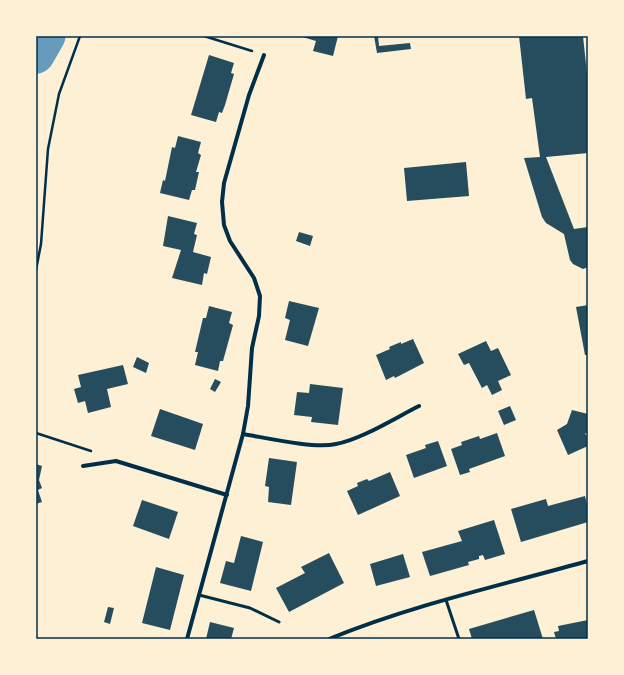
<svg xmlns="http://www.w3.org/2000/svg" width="624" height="675" viewBox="0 0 624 675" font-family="Signika,sans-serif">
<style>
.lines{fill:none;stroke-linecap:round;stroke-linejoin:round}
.river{stroke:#669bbc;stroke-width:37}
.building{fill:#264d5e}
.path{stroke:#003049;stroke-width:2.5}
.service{stroke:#003049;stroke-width:3}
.minor{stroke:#003049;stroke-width:4}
.neatline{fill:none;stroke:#003049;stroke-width:1.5}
</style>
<rect width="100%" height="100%" fill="#fdf0d5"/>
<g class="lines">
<polyline class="river" points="36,55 47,36"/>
</g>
<g class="building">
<polygon points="299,36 338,36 333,56 313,51 316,41"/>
<polygon points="374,36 378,36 379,46 410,43 411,49 377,53"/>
<polygon points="519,36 583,36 588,83 588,153 546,157 574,229 588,227 588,267 583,269 573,264 570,260 564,234 546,223 542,217 524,158 540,157 532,98 526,99"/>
<polygon points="209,55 234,63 231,73 234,74 225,105 222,113 219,112 216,122 191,115"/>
<polygon points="178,136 201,142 198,153 201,155 196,172 199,172 195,190 192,190 189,200 160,193 163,180 165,181 172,147 175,148"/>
<polygon points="466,162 469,196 407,201 404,168"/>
<polygon points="168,216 197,223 194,234 197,235 193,252 211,257 207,274 204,273 202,285 172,278 181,250 163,246"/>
<polygon points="299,232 313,236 310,246 296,241"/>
<polygon points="289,301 319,308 308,346 285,340 290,320 285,318"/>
<polygon points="588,305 588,355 585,355 576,307"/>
<polygon points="209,306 232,312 229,323 233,325 223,361 220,361 218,371 195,365 198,352 195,352 203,318 206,318"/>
<polygon points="413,339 424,363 395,378 394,376 386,380 376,355 390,349 389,347 401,342 401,344"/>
<polygon points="486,341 491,351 498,348 511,375 498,381 502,390 492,395 487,385 482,388 469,363 464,365 458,354"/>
<polygon points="137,357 149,363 146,373 133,367"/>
<polygon points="123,365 128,384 107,389 111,407 88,413 85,401 78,403 74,389 81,387 78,375"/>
<polygon points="215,379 221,382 215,392 210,389"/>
<polygon points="310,384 343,388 338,425 311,422 312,417 294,415 297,392 309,393"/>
<polygon points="510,406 516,420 504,425 498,411"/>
<polygon points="160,409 203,424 195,450 151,436"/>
<polygon points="572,410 588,414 588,434 585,433 588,439 588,446 568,455 557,430 567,424"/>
<polygon points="497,433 505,456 469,469 470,472 460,475 451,449 462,445 461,442 479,436 480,439"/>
<polygon points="438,441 447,466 414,478 406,455 426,448 425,445"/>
<polygon points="269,458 297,462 291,505 268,502 269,487 265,486"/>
<polygon points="36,464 42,466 39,480 42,488 38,490 42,502 36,504"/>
<polygon points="390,472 400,496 358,515 347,491 358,486 357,483 367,479 369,481"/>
<polygon points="585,496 588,508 588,522 521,542 511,509 546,499 548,506"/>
<polygon points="142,500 178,512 169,539 133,526"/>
<polygon points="494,520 505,554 485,560 483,555 479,556 479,559 468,562 469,565 430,576 422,552 462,541 458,531"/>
<polygon points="241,536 263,542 251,591 220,583 226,561 234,563"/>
<polygon points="329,553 344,583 289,612 276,588 305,573 301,567"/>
<polygon points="403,554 410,577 376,586 370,564"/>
<polygon points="156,567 184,575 170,630 142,623"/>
<polygon points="108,607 114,608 110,624 104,622"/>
<polygon points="534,610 543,639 472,639 469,629"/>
<polygon points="588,620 588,639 556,639 554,632 559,631 558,626"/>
<polygon points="210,622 234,628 231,639 206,639"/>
</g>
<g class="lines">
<g class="path">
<polyline points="204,36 252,51"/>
<polyline points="36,270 41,244 48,149 59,94 80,36"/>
<polyline points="36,433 91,451"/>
</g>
<g class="service">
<polyline points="199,595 250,608 279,622"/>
<polyline points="446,600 459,639"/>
</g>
<g class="minor">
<path d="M 243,434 C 267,438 314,449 336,444 C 362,439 395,418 419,406"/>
<polyline points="83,466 116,461 227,495"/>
<polyline points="187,639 243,434 248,406 252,348 259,316 260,296 254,278 230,241 224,225 222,202 224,183 249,95 264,55"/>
<path d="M 329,639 C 412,605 502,585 588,561"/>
</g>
</g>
<rect width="624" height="675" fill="none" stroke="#fdf0d5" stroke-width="74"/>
<rect x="37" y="37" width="550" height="601" class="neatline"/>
</svg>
